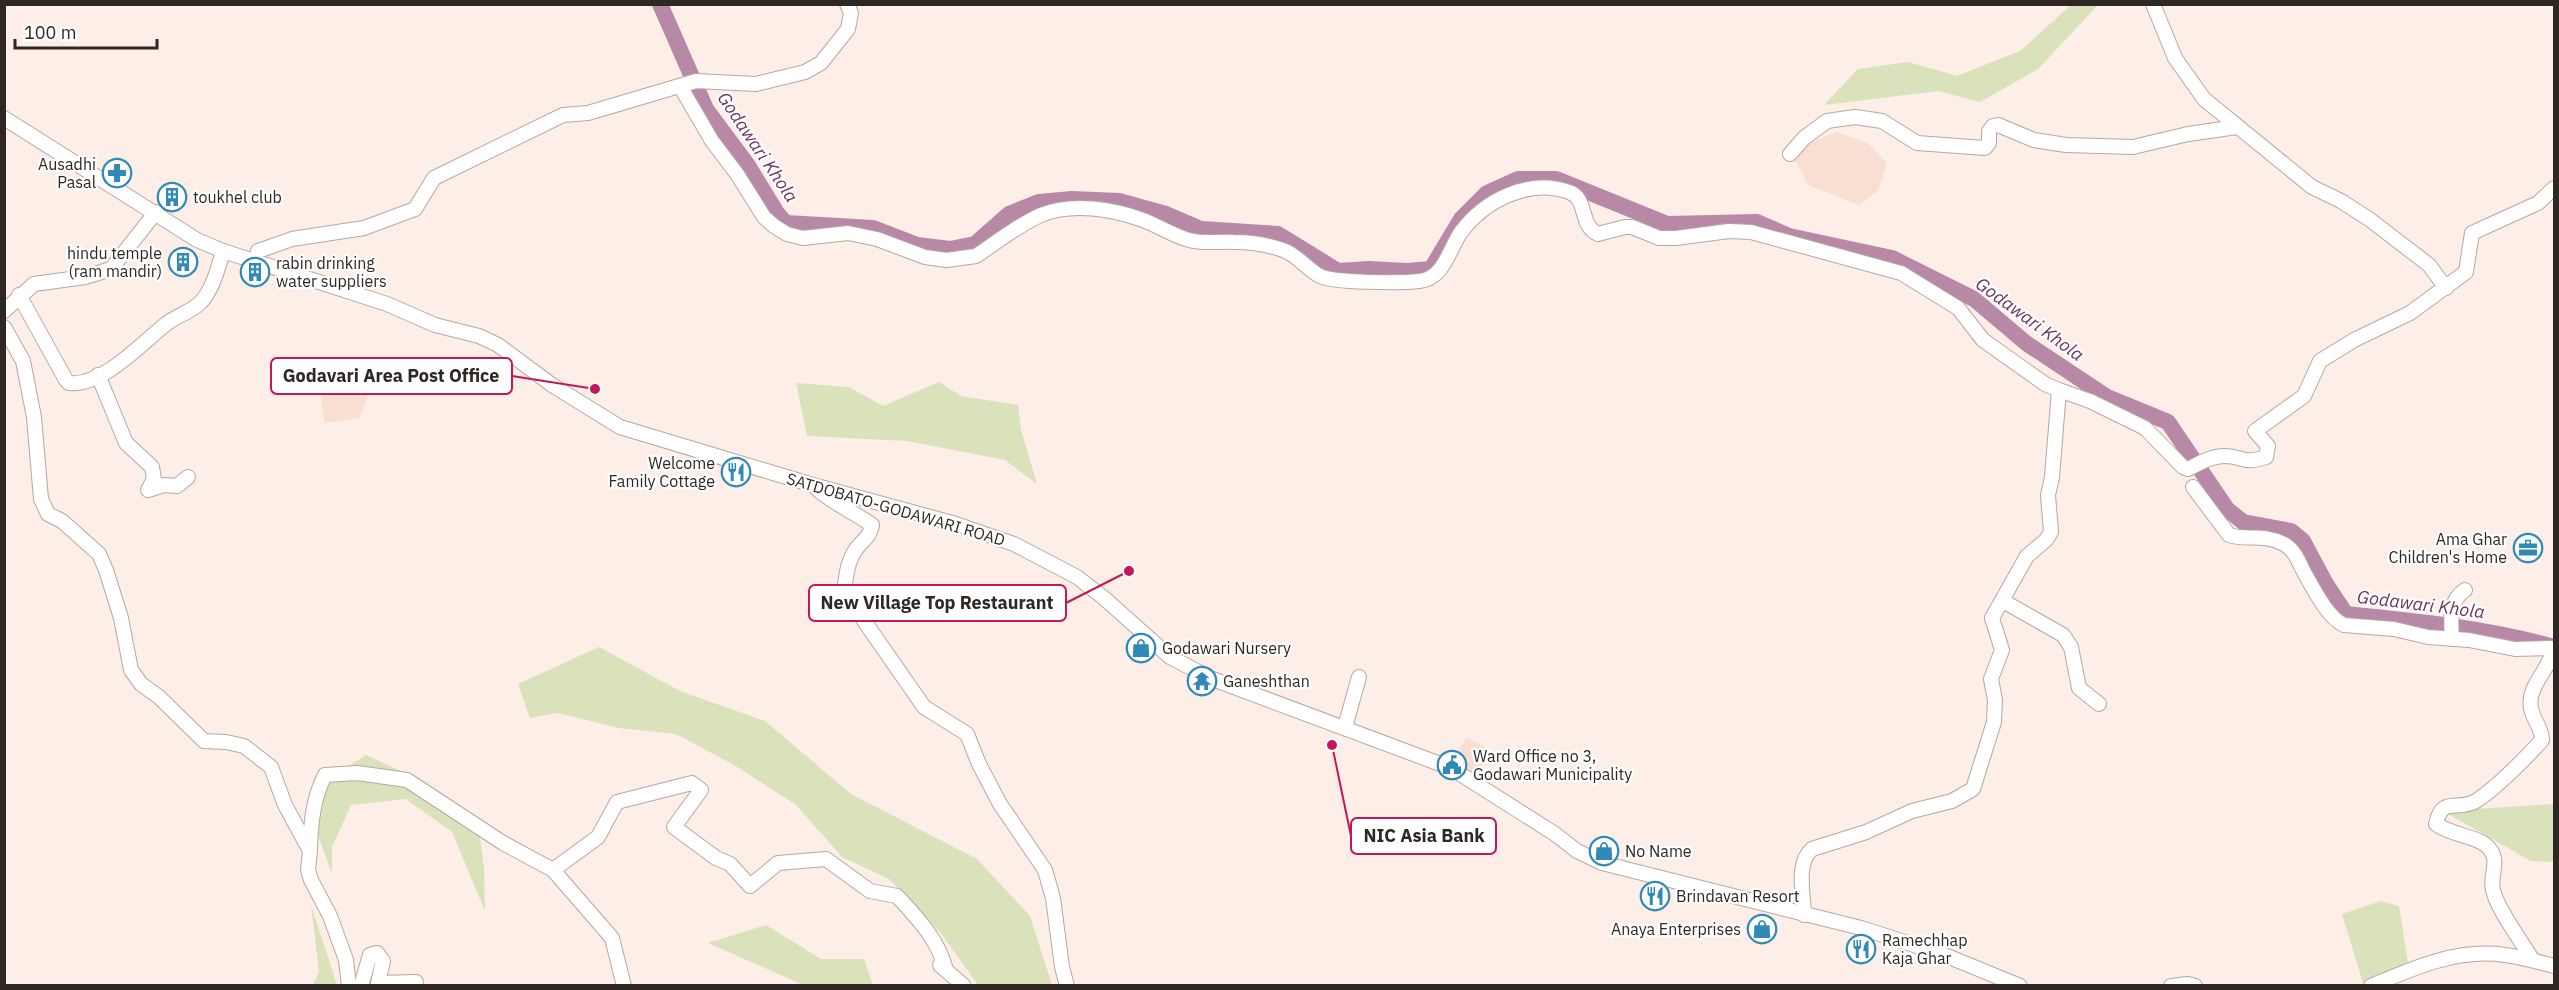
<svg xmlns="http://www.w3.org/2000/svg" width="2559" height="990" viewBox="0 0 2559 990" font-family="'IBM Plex Sans',sans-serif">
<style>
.built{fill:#f8dfd2}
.green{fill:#d9e2ba}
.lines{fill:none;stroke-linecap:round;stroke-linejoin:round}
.river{stroke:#b789a7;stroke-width:16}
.minor-casing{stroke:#b9a79f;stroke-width:16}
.minor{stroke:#fff;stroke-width:14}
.labels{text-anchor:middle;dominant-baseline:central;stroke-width:4.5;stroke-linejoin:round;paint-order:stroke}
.poi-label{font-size:16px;fill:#2e2723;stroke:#fff;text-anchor:start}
.street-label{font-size:16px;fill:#2e2723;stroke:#fff}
.water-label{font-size:18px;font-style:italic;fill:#6c335c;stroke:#fff}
.leader{fill:none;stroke:#c2185b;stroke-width:2}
.callout-dot{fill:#c2185b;stroke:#fff;stroke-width:2}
.callout{fill:#fff;stroke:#c2185b;stroke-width:2}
.callout-label{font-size:18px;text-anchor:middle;font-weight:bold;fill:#2e2723}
</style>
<rect width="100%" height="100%" fill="#fdeee7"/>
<g class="built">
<polygon points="1836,132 1868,143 1887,163 1878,191 1859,205 1808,185 1793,156 1807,144"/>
<polygon points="339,371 370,371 370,391 359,418 325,423 321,403 321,376"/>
<polygon points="1467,737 1491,752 1473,776 1453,759"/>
</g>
<g class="green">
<polygon points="2072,4 2098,5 2038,69 1980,102 1938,91 1824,105 1858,69 1908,62 1957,76 2020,51"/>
<polygon points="939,382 961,396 1018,405 1021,430 1037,484 1005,460 907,441 807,436 796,383 849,387 883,406"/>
<polygon points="599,647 680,691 765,721 851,794 977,859 1030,916 1052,985 978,985 940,932 889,879 842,857 796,805 734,765 676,734 619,728 558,713 530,718 518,684"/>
<polygon points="366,755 425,782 477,817 484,867 485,911 452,832 406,799 351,805 332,847 332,874 318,835 314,787"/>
<polygon points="2554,804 2554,862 2531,861 2443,811"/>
<polygon points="2381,901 2399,906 2408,964 2363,983 2342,914"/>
<polygon points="311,905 337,985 313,985 319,972"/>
<polygon points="766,925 821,959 864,959 873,985 803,985 708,943"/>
</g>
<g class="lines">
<path class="river" d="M 660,4 L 706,109 L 747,164 L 777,213 L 786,223 L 873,228 L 917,245 L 950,249 L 975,244 L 1009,214 L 1039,202 L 1072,199 L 1119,201 L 1166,214 L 1201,229 L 1278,234 L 1338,271 L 1369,269 L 1407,271 L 1431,269 L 1461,219 L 1487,193 L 1518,179 L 1556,179 L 1667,224 L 1757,222 L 1789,236 L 1892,258 L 1974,299 L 2026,343 L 2107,397 L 2168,422 L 2227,509 L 2243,522 L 2291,531 L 2303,541 L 2326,584 L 2346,614 C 2416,621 2487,628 2554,647"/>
<g class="minor-casing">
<g id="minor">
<polyline points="2153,4 2175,58 2204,99 2312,187 2341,201 2369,219 2429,265 2446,288"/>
<path d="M 680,86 L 712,141 L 737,174 L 764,217 L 774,226 L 787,234 L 803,238 L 848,233 L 877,239 L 925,257 L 946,260 L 976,256 C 997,242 1018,225 1041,215 C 1072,202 1113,209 1143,220 C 1159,226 1173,236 1189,240 C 1204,244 1219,241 1234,242 C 1249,242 1269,245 1283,250 C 1298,255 1306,269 1320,276 C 1333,283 1402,283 1419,281 C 1444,279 1449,249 1461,232 C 1485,200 1529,178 1569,192 C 1588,198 1579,226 1598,234 L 1625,227 L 1632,227 L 1659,238 L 1676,238 L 1729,231 L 1751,232 L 1901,273 L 1958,308 L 1983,340 L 2045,384 L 2059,390"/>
<polyline points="4,118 197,240 223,251 387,304 435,325 479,336 498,345 552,385 620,427 813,485 956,524 1014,544 1077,577 1104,598 1170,657 1210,678 1451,768 1555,834 1577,851 1602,863 1861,928 1942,954 2020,986"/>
<polyline points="1790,154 1804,138 1827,121 1855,117 1882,121 1917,143 1985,148 1989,143 1989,131 1993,126 1998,125 2034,140 2066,145 2133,147 2188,134 2237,127"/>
<polyline points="256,261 258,251 292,239 364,228 415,209 434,178 563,115 588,113 696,81 756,84 805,72 821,63 848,29 851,13 847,4"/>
<path d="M 19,295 L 66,380 L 69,383 C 102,387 142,343 166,324 C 176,316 193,311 201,302 C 213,289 218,268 223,251"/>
<polyline points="4,311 34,284 85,277 111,269 156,212"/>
<polyline points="4,327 23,361 34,417 41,499 48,514 62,521 99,554 106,570 121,618 131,670 141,684 159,697 204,741 226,742 244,746 271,767 285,805 310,851 308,870 311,880 330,916 346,960 349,986"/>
<polyline points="98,375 126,443 152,467 154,479 148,490 164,485 177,486 188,477"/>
<path d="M 2193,487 L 2229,535 C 2247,541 2262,533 2284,544 C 2296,551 2299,563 2305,574 C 2314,590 2328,618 2344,625 L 2394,629 L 2428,637 L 2469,640 L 2515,649 L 2550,648 L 2554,651"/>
<path d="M 817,489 C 834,504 854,512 872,525 C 870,537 863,540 856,549 C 847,562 846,577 844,592 L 924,707 L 967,734 L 979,764 L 1000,804 L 1045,870 L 1053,898 L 1062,967 L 1067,986"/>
<polyline points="2003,601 2063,635 2071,647 2079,688 2099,704"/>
<path d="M 2452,639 C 2451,621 2448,601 2465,590"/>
<polyline points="1345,727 1359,677"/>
<path d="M 310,848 C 311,823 313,798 325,775 L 357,773 L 407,780 L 503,843 L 553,870 L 612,938 L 624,986"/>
<path d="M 553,870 L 598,837 L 617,802 L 692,783 L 701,790 L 674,827 L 716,858 L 730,864 L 750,886 L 778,863 L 826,859 L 870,891 L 897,896 C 918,919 938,939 946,970"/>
<path d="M 1804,915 C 1804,895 1795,864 1812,849 L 1866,832 L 1912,811 L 1952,801 L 1973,789 L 1994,722 L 1995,700 L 1991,679 L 2002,650 L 1992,618 L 2027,556 L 2046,540 L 2051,532 L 2048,495 L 2052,477 L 2059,390 L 2090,401 L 2145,428 L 2183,467 L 2188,469 C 2200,463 2211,456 2224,456 C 2245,456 2241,465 2266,457 L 2268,446 L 2255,431 L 2304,396 L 2320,361 L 2354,340 L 2410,313 L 2466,272 L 2472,233 L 2538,203 L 2554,188"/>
<path d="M 2532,959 C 2522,942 2497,909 2493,890 C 2489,874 2502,860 2487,846 C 2476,836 2451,835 2436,824 C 2442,795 2457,812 2476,801 C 2496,788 2526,758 2542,740 C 2542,728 2533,720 2531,708 C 2527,690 2544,674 2550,659 L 2554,658"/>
<polyline points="940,965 964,986"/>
<polyline points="361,986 370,955 377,953 383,961 378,983 416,982"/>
<polyline points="2171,986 2188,984 2195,986"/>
<path d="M 2371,986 C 2413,968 2458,948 2505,955 C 2522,957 2538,962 2554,966"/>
</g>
</g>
<use href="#minor" class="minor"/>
</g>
<defs>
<g id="pharmacy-ring" transform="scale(1.5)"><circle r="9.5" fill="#fff" stroke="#3189b7" stroke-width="1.5"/><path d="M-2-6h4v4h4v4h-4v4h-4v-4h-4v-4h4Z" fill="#3189b7"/></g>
<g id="building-ring" transform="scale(1.5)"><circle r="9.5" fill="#fff" stroke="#3189b7" stroke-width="1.5"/><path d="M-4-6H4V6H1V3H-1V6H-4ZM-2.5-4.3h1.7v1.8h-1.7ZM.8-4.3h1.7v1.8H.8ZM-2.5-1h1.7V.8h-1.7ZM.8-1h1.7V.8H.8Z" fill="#3189b7"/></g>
<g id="restaurant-ring" transform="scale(1.5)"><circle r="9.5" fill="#fff" stroke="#3189b7" stroke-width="1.5"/><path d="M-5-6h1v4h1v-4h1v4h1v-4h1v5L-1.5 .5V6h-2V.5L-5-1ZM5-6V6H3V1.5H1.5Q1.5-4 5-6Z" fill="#3189b7"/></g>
<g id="office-ring" transform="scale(1.5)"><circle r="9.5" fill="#fff" stroke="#3189b7" stroke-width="1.5"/><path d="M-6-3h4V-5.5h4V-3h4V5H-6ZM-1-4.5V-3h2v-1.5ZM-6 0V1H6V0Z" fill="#3189b7"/></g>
<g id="shop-ring" transform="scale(1.5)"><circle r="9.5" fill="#fff" stroke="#3189b7" stroke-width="1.5"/><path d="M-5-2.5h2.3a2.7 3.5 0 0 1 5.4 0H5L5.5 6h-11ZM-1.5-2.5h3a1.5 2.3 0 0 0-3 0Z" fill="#3189b7"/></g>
<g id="temple-ring" transform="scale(1.5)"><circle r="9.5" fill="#fff" stroke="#3189b7" stroke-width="1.5"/><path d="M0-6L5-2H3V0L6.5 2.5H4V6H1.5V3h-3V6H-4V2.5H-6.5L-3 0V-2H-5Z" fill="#3189b7"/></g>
<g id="civic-ring" transform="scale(1.5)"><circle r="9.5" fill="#fff" stroke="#3189b7" stroke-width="1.5"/><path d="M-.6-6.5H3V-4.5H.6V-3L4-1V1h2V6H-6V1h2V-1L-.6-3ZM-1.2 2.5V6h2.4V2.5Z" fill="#3189b7"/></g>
</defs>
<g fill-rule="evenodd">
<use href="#pharmacy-ring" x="117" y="173"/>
<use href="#building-ring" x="172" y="197"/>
<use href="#building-ring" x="183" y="262"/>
<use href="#building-ring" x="255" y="272"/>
<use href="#restaurant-ring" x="736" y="472"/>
<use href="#office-ring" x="2528" y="548"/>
<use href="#shop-ring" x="1141" y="648"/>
<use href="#temple-ring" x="1202" y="681"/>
<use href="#civic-ring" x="1452" y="765"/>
<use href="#shop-ring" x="1604" y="851"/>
<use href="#restaurant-ring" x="1655" y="896"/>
<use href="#shop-ring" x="1762" y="929"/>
<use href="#restaurant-ring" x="1861" y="949"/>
</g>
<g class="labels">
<g class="poi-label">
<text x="96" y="164" text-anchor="end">Ausadhi<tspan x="96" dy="18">Pasal</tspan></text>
<text x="193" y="197">toukhel club</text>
<text x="162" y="253" text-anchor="end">hindu temple<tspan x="162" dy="18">(ram mandir)</tspan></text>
<text x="276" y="263">rabin drinking<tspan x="276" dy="18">water suppliers</tspan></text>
<text x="715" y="463" text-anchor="end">Welcome<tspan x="715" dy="18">Family Cottage</tspan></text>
<text x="2507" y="539" text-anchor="end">Ama Ghar<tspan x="2507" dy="18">Children's Home</tspan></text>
<text x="1162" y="648">Godawari Nursery</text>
<text x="1223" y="681">Ganeshthan</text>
<text x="1473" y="756">Ward Office no 3,<tspan x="1473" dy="18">Godawari Municipality</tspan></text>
<text x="1625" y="851">No Name</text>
<text x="1676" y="896">Brindavan Resort</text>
<text x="1741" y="929" text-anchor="end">Anaya Enterprises</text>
<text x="1882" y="940">Ramechhap<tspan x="1882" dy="18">Kaja Ghar</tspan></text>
</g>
<g class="street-label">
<text transform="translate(896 509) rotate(16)">SATDOBATO-GODAWARI ROAD</text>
</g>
<g class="water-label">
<text transform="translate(758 147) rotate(56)">Godawari Khola</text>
<text transform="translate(2030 319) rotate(36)">Godawari Khola</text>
<text transform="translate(2421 604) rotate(7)">Godawari Khola</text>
</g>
</g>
<path class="leader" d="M595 389L512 376M1129 571L1066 603M1332 745L1351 836"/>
<g class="callout-dot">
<circle cx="595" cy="389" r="6"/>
<circle cx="1129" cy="571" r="6"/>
<circle cx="1332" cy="745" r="6"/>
</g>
<g class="callout">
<rect x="271" y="358" width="241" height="36" rx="6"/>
<rect x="809" y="585" width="257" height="36" rx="6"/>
<rect x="1351" y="818" width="145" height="36" rx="6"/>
</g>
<g class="callout-label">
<text x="391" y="382">Godavari Area Post Office</text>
<text x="937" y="609">New Village Top Restaurant</text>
<text x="1424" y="842">NIC Asia Bank</text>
</g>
<rect width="2559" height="990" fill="none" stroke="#2e2723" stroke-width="12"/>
<path d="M15 39v9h142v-9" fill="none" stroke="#2e2723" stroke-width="3"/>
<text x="24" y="39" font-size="18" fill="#2e2723" stroke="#ffffff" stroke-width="4.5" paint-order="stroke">100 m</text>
</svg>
